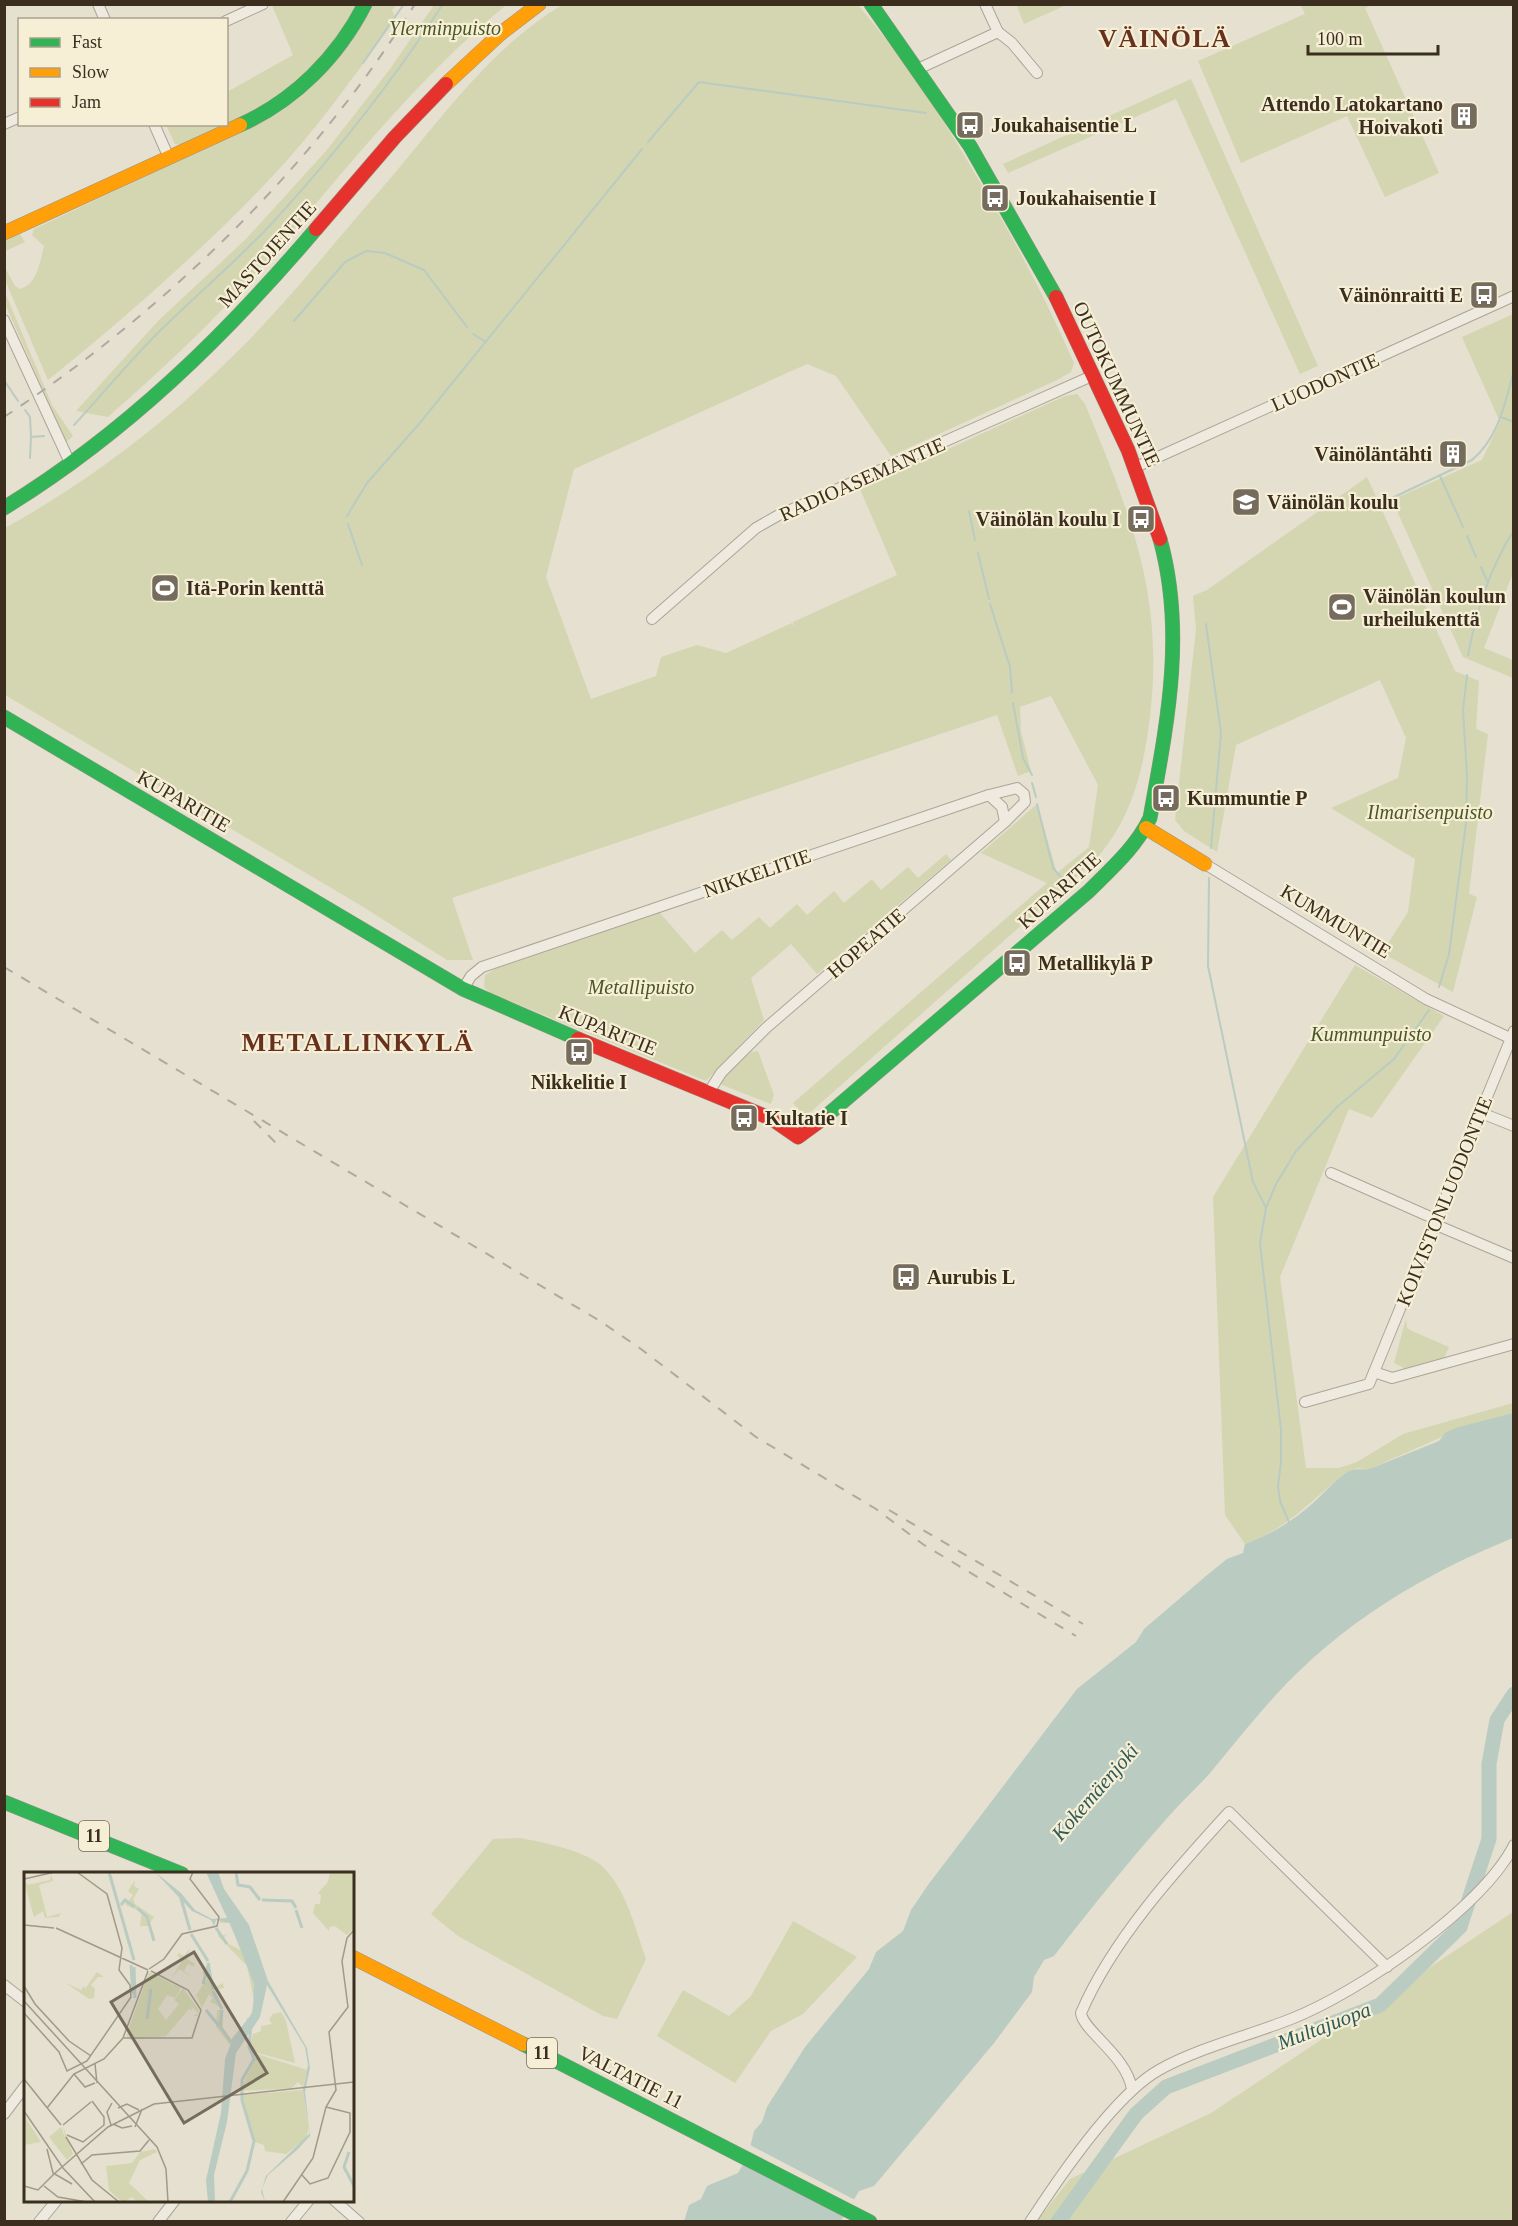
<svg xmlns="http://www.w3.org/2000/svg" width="1518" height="2226" viewBox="0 0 1518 2226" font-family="'Times New Roman',serif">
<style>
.green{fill:#d3d6b1}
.water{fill:#bacbc2}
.pier{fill:#e5e0cf}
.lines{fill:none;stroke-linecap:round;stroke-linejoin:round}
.stream{stroke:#bacbc2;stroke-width:2}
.river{stroke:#bacbc2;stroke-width:15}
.street-casing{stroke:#aba598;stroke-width:12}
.fast-casing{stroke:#9a9488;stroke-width:15}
.slow-casing{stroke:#9a9488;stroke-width:15}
.jam-casing{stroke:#9a9488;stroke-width:15}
.street{stroke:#eeeae0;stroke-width:10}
.fast{stroke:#30b455;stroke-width:14}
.slow{stroke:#ff9f0a;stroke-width:14}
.jam{stroke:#e5322d;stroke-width:14}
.rail{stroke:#adaaa1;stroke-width:2;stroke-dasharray:10 10;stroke-linecap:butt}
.labels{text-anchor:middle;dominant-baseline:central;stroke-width:4.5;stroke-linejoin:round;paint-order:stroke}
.shield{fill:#f6efd5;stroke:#736856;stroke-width:1.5}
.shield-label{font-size:18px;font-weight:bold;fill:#3b2e1f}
.park-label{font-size:20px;font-style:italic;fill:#485725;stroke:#f6efd5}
.poi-label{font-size:20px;font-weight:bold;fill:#3b2e1f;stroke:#f6efd5;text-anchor:start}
.street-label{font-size:20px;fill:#3b2e1f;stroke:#f6efd5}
.water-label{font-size:21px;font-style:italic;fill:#2e5a5a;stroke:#f6efd5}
.district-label{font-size:26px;font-weight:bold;letter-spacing:1.5px;fill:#68311e;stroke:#f6efd5}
.inset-river{fill:none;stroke:#bacbc2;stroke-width:3}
.inset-road{fill:none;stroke:#a19989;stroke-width:1.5}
.view{fill:#766c5d;fill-opacity:0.15;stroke:#766c5d;stroke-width:3}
.inset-edge{fill:none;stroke:#3b2e1f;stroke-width:3}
</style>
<rect width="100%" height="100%" fill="#e5e0cf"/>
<g class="green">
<path d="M 564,4 L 858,5 C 904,58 942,117 977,177 C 1013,237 1046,299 1074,363 L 1071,372 L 1057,380 L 891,456 L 836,376 L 807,364 L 574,469 L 546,577 L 591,699 L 656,676 L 661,657 L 697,645 L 726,653 L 792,623 L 794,627 L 793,622 L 897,575 L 860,489 L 1065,396 L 1077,394 L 1085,404 C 1134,523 1168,605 1147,738 C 1140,783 1126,827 1094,861 L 805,1117 L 793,1103 L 1047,883 L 981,853 L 1037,804 L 1057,873 L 1089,847 L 1098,785 L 1051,696 L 1020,707 L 1021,732 L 1031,771 L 1018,776 L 997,715 L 452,898 L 473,960 L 447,960 L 360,905 L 5,695 L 5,528 C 92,480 172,418 242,347 C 292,297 336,240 383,187 C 439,122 489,48 564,4 Z"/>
<polygon points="272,5 360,5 334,46 276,99 245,117 182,145 175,144 166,125 226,124 227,92 293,55"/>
<path d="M 372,5 L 396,5 L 392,10 L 396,18 C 356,74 315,132 267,182 C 199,253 125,318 48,380 L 5,280 L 4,266 L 15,286 L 20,289 C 38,284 40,261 44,246 L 32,235 L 34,229 L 255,125 Z"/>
<path d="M 434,5 L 505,6 C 405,88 329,193 242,288 C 200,335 154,376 108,417 L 76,411 L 159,320 L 246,239 L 326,151 L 390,69 Z"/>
<polygon points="1020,5 1020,4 1066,5 1024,24 1017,6"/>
<polygon points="1301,5 1372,5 1365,8 1439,173 1385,197 1347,116 1241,163 1198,61 1305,14"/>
<polygon points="1191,79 1318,366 1300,374 1176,99 1008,173 1003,164"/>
<polygon points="20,234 25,242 5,251 5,241"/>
<polygon points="4,290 52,405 73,436 66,442 5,304"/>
<polygon points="1513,314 1513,573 1484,648 1513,660 1513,678 1463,657 1392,500 1482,460 1500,422 1462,337"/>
<polygon points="1367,477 1455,671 1479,681 1476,729 1488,734 1469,894 1477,897 1453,992 1382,953 1408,912 1415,859 1331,808 1398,778 1406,738 1380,680 1236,745 1217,852 1184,831 1175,820 1196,629 1193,596 1207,590"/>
<polygon points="946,854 951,860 817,974 791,944 751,978 764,1020 706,1081 490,993 484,987 485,975 502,965 660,913 695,953 722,930 732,940 759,917 770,928 797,904 807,915 834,891 844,903 872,879 881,890 908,867 918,878"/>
<path d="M 1355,965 L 1444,1016 L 1372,1118 L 1349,1109 L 1280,1277 L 1306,1468 L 1339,1468 L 1357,1462 L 1403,1434 L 1513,1403 L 1513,1413 L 1444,1436 L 1367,1470 L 1358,1468 L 1347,1472 C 1309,1501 1292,1526 1245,1544 L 1225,1515 L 1213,1197 Z"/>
<polygon points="758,1051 774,1095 771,1104 720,1084 721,1079 751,1052"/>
<polygon points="1406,1319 1407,1328 1412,1331 1449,1347 1444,1358 1406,1369 1394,1363"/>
<path d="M 520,1838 C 542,1842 587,1851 603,1867 C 627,1891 635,1928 646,1959 L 617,2019 L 603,2016 L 458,1936 L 431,1914 L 493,1839 Z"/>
<polygon points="1513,1912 1513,2221 1037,2221 1070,2179 1211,2113"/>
<polygon points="793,1921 857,1957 803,2014 771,2031 735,2083 657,2036 683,1990 729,2016 751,1996"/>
</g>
<path class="water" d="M 1513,1413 L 1513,1538 C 1423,1574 1340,1624 1274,1697 C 1252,1721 1231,1748 1210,1773 C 1197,1788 1182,1801 1169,1816 C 1129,1861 1091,1908 1054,1956 L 1044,1960 L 1034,1977 L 1032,1992 L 994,2043 L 874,2186 L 859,2191 L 841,2221 L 684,2222 L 689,2205 L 701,2199 L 707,2186 L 738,2173 L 748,2156 L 754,2131 L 762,2122 L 767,2107 L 805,2047 L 869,1969 L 876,1952 L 903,1931 L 911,1910 L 928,1885 L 1077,1689 L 1136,1642 L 1144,1629 L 1206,1576 L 1227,1559 L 1243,1553 L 1245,1544 C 1269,1535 1292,1522 1312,1504 C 1323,1494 1333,1482 1346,1473 C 1357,1466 1362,1472 1372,1468 L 1439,1441 L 1446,1432 L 1459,1427 Z"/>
<polygon class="pier" points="748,2144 857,2201 846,2218 745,2155"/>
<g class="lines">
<g class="stream">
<polyline points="363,63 404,4"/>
<polyline points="648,142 699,82 926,113"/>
<polyline points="294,321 345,262 366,251 385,253 424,270 467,327"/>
<polyline points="473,334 486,342"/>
<polyline points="4,380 18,401"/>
<polyline points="25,410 30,417 31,437 44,436"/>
<polyline points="1501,417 1514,422"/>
<path d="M 74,425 C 105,392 134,355 167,324 C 203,289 241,257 275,220 C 337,152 393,81 443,4"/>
<polyline points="30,458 31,437"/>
<polyline points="1440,476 1463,527"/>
<path d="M 1388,500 L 1472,460 C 1499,437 1505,403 1514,370"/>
<polyline points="969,511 975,540"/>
<polyline points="347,516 367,483 419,424 642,149"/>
<polyline points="348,524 362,565"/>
<polyline points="1467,536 1476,557"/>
<polyline points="978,553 989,599"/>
<polyline points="1481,567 1487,581"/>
<polyline points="990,604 1010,667 1012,693"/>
<polyline points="1206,624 1221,733 1211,848"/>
<path d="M 1468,655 C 1477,609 1489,570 1514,530"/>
<polyline points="1013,703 1023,758 1032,775"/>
<polyline points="1032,783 1036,797"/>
<polyline points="1037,804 1053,868 1065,882"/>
<polyline points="1209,878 1208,966 1253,1182 1266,1208"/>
<polyline points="1439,987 1449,954 1466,823 1467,776 1463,710 1467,675"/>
<polyline points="1289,1522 1280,1501 1278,1486 1281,1462 1281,1430 1260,1243 1266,1208 1276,1184 1296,1151 1337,1107 1394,1059 1429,1010"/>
</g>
<polyline class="river" points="1058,2222 1136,2114 1166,2087 1380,2005 1460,1927 1489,1839 1489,1764 1497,1720 1514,1694"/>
<g class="street-casing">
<g id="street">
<polyline points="98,4 105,20"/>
<polyline points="985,4 998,32"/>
<polyline points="226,21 263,4"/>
<polyline points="920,68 998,32 1012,43 1037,73"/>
<polyline points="4,124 20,117"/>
<polyline points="154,124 169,158"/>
<polyline points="4,320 71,465"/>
<polyline points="1136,467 1514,296"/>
<polyline points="652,619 756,528 777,516 1094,375"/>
<polyline points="1205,864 1426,999 1510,1038"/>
<polyline points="463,989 471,976 482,967 989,795 1017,788 1024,794 1025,802 1005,822"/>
<polyline points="709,1092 721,1073 766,1028 1005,822 1002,807 989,795"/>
<polyline points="1479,1112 1514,1126"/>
<polyline points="1331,1173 1435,1219"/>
<polyline points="1434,1224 1514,1258"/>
<polyline points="1374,1372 1514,1031"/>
<polyline points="1305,1402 1369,1384 1374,1372 1392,1378 1514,1344"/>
<polyline points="4,1985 26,2002"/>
<path d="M 1132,2089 C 1126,2055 1083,2031 1081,2013 C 1112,1940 1176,1870 1229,1812 L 1387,1967"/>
<polyline points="4,2114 26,2085"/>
<polyline points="334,2200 359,2222"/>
<polyline points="39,2222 57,2200"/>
<polyline points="158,2222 175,2200"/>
<polyline points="291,2222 309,2200"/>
<path d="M 1030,2222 C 1058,2179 1116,2094 1159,2070 C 1198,2048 1248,2036 1291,2019 C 1357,1993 1482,1909 1514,1845"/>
</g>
</g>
<g class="fast-casing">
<g id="fast">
<polyline points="871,4 970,146 1056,297"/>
<path d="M 240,125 C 294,101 338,57 365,4"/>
<path d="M 4,508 C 126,433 224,337 316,229"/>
<polyline points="4,717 463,989 578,1039"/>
<path d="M 824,1118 L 1089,891 C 1112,868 1136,847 1150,818 C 1167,724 1186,633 1160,539"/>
<polyline points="4,1802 182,1874"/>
<polyline points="523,2044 870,2222"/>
</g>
</g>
<g class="slow-casing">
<g id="slow">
<polyline points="446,84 500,34 539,4"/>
<polyline points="4,233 240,125"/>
<polyline points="1146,828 1205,864"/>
<polyline points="352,1957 523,2044"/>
</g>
</g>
<g class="jam-casing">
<g id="jam">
<polyline points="316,229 395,137 446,84"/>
<polyline points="1056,297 1128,450 1160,539"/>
<polyline points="578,1039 772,1119 798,1137 824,1118"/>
</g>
</g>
<use href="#street" class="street"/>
<use href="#fast" class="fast"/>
<use href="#slow" class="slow"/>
<use href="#jam" class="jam"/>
<g class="rail">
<path d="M 4,417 C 166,310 312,169 415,4"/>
<polyline points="4,967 600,1321 641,1349 756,1437 876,1509 924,1545 1076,1636"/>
<polyline points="254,1121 282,1149"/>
<polyline points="889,1510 1083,1624"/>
</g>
</g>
<defs>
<g id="building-square" transform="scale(1.5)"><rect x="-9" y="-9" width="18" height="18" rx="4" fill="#766c5d" stroke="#f6efd5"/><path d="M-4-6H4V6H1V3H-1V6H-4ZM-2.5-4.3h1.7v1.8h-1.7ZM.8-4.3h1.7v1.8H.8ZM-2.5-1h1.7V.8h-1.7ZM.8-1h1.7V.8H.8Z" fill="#fff"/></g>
<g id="bus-square" transform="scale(1.5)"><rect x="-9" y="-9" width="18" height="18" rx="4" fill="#766c5d" stroke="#f6efd5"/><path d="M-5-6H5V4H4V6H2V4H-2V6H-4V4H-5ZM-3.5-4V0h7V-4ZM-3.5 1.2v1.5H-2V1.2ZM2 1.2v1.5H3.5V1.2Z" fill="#fff"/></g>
<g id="school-square" transform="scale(1.5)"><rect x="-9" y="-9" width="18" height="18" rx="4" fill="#766c5d" stroke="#f6efd5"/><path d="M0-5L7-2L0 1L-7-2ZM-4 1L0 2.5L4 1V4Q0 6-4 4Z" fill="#fff"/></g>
<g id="stadium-square" transform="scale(1.5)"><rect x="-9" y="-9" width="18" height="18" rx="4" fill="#766c5d" stroke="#f6efd5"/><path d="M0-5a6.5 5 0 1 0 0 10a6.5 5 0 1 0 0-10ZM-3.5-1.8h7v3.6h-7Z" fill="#fff"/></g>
</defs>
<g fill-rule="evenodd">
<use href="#building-square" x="1464" y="116"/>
<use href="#bus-square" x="970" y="125"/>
<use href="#bus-square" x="995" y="198"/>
<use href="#bus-square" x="1484" y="295"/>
<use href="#building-square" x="1453" y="454"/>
<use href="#school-square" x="1246" y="502"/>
<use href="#bus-square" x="1141" y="519"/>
<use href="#stadium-square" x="165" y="588"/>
<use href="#stadium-square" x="1342" y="607"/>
<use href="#bus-square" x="1166" y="798"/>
<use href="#bus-square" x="1017" y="963"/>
<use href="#bus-square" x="579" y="1052"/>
<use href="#bus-square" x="744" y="1118"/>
<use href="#bus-square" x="906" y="1277"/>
</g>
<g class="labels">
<g class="shield">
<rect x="79" y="1821" width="30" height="30" rx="4.5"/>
<rect x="527" y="2038" width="30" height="30" rx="4.5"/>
</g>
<g class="shield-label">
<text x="94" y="1836">11</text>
<text x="542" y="2053">11</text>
</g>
<g class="park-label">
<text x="445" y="28">Ylerminpuisto</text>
<text x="1430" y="812">Ilmarisenpuisto</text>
<text x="641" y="987">Metallipuisto</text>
<text x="1371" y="1034">Kummunpuisto</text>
</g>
<g class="poi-label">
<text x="1443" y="104" text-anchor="end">Attendo Latokartano<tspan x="1443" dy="23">Hoivakoti</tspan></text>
<text x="991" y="125">Joukahaisentie L</text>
<text x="1016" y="198">Joukahaisentie I</text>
<text x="1463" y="295" text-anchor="end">Väinönraitti E</text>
<text x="1432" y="454" text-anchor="end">Väinöläntähti</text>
<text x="1267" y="502">Väinölän koulu</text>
<text x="1120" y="519" text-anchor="end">Väinölän koulu I</text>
<text x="186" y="588">Itä-Porin kenttä</text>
<text x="1363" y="596">Väinölän koulun<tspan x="1363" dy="23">urheilukenttä</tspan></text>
<text x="1187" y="798">Kummuntie P</text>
<text x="1038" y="963">Metallikylä P</text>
<text x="579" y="1082" text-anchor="middle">Nikkelitie I</text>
<text x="765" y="1118">Kultatie I</text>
<text x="927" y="1277">Aurubis L</text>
</g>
<g class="street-label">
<text transform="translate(267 254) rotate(-48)">MASTOJENTIE</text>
<text transform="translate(1325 382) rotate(-24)">LUODONTIE</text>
<text transform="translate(1117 384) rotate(65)">OUTOKUMMUNTIE</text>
<text transform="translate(862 479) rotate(-24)">RADIOASEMANTIE</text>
<text transform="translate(184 801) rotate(30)">KUPARITIE</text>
<text transform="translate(757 873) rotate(-19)">NIKKELITIE</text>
<text transform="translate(1059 890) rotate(-42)">KUPARITIE</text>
<text transform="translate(1336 921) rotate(31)">KUMMUNTIE</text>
<text transform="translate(866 943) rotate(-41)">HOPEATIE</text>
<text transform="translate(608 1030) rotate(22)">KUPARITIE</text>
<text transform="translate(1444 1201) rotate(-68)">KOIVISTONLUODONTIE</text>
<text transform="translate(631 2077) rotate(27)">VALTATIE 11</text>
</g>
<g class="water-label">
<text transform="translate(1095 1792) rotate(-49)">Kokemäenjoki</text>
<text transform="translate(1324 2026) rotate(-21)">Multajuopa</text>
</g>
<g class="district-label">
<text x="1165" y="38">VÄINÖLÄ</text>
<text x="358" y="1042">METALLINKYLÄ</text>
</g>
</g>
<g transform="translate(24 1872)">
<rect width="330" height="330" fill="#e5e0cf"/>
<path d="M 306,0 L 330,0 L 330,56 L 323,63 L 311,54 L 305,55 L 305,59 L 289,41 L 291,32 L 296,32 L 297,23 L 294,21 L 304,10 ZM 27,2 L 29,9 L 15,13 L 23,45 L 37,41 L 35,45 L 21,46 L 19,39 L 10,45 L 0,9 L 4,13 L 26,8 ZM 111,8 L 110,14 L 115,17 L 109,27 L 111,32 L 130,45 L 124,54 L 116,54 L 118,40 L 102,33 L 101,28 L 97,33 L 101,27 L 105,29 L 109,23 L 104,19 ZM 199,47 L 207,52 L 216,69 L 230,110 L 232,129 L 229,140 L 225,148 L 206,173 L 192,155 L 193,138 L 199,138 L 199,158 L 207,167 L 223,149 L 222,146 L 226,147 L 230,128 L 223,94 L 194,64 L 194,60 L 198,64 L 203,62 L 199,66 L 203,71 L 218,79 L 205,51 L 195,51 ZM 167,75 L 162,86 L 171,92 L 169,95 L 164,92 L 160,99 L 171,107 L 155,97 L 147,106 L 159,88 L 153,84 L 155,81 L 160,84 ZM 185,90 L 189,116 L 199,111 L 200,116 L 188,118 L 199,136 L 186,130 L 189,126 L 185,122 L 178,136 L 172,123 L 183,107 L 178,101 ZM 73,100 L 80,105 L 74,105 L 67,113 L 71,117 L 70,126 L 65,127 L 42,111 L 57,118 L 60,114 L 61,117 ZM 125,100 L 157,116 L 151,126 L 143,123 L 134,137 L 142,148 L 155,132 L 150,128 L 159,116 L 175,138 L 173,144 L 169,144 L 174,141 L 167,134 L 168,139 L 165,137 L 142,164 L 106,168 L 102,164 ZM 257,140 L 262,149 L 271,191 L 230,180 L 226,174 L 229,162 L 237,159 L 237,154 L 248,152 L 245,147 L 249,142 ZM 233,182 L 283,198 L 279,215 L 274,210 L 268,216 L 216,219 ZM 279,218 L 285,256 L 282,266 L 262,282 L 241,279 L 240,273 L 231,270 L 218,223 ZM 0,244 L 17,270 L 0,273 ZM 39,254 L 49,282 L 43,288 L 25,265 L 37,255 L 41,265 ZM 131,277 L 133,280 L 116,288 L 105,311 L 125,330 L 113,330 L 108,325 L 100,330 L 93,326 L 85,318 L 82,294 L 108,291 L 116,280 Z" fill="#d3d6b1"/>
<path d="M 131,0 L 157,21 L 171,38 L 188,47 L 203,46 L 182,0 L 194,0 L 200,17 L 225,53 L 244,109 L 283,176 L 286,196 L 281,220 L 286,264 L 273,278 L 244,303 L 238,317 L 241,330 L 237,320 L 242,304 L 286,261 L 279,218 L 284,193 L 281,175 L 243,113 L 236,145 L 212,181 L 203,250 L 190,303 L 191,330 L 184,330 L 182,308 L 197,241 L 201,187 L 209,166 L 229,140 L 230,112 L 206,51 L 192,48 L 190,54 L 187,48 L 168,39 Z" fill="#bacbc2"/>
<path class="inset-river" d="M 85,0 L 110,88M 212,0 L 214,13 L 226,15 L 236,28M 156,23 L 166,58M 238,28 L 268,29 L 272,36M 97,33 L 101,28 L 111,35M 113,36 L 123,45 L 130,69M 272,38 L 278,56M 192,56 L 203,72M 167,62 L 184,89M 184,91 L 189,118M 107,93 L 109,122M 110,95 L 111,126M 179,112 L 185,91M 189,119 L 198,137M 182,138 L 195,154M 198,138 L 196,154 L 207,170M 123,147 L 127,117M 325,280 L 320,295 L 330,314M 206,330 L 223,299 L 230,269 L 218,228 L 218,208 L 230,187 L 225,175 L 227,152"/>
<path class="inset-road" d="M 0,7 L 31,0M 0,53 L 30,56M 32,56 L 124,98M 125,97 L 140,87 L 158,62 L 193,54 L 195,45 L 166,7 L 169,0M 127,99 L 164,118 L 177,138M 0,114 L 11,132 L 45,169 L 67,184M 0,129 L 133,275 L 142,297 L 144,330M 0,141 L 35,180 L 43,199 L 63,189 L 107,125 L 106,113 L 95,98 L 98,76 L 83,22 L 53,0M 99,166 L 168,166 L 177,138M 71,192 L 73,211M 0,207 L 37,253M 71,211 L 61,215 L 50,202 L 80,187 L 99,166 L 124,99M 23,236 L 50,202M 94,236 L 103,232 L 115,238M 0,239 L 39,296 L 71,330M 89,252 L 98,256 L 108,254M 39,253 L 67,230M 87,253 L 83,240 L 88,231M 111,255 L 118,237M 43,263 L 59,270 L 80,253 L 80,245 L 68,229M 42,265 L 68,308 L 95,330M 23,277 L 29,301 L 48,312M 57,292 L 68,283 L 116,279 L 125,268M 30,302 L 84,255 L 130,232 L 330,210M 278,303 L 286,312 L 304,306 L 326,260 L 326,241 L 302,235M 0,314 L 14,318 L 30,302M 20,314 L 34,325 L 63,330M 259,330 L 289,286 L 302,235 L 312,218 L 305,160 L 324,135 L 318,89 L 323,66 L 330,58"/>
<path class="view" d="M 170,80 L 243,201 L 160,251 L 87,130 Z"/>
<rect width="330" height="330" class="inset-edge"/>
</g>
<rect width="1518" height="2226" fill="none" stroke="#3b2e1f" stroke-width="12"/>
<rect x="18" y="18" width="210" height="108" fill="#f6efd5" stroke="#aba28c" stroke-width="1.5"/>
<rect x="30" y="38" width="30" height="9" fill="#30b455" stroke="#aba28c" stroke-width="1.5"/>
<text x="72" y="48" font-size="18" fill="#3b2e1f">Fast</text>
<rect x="30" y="68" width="30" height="9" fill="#ff9f0a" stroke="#aba28c" stroke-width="1.5"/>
<text x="72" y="78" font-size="18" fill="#3b2e1f">Slow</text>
<rect x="30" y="98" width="30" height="9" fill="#e5322d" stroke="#aba28c" stroke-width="1.5"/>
<text x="72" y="108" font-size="18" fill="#3b2e1f">Jam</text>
<path d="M1308 45v9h130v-9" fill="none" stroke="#3b2e1f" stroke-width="3"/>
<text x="1317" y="45" font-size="18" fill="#3b2e1f" stroke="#f6efd5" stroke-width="4.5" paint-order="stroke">100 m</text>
</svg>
